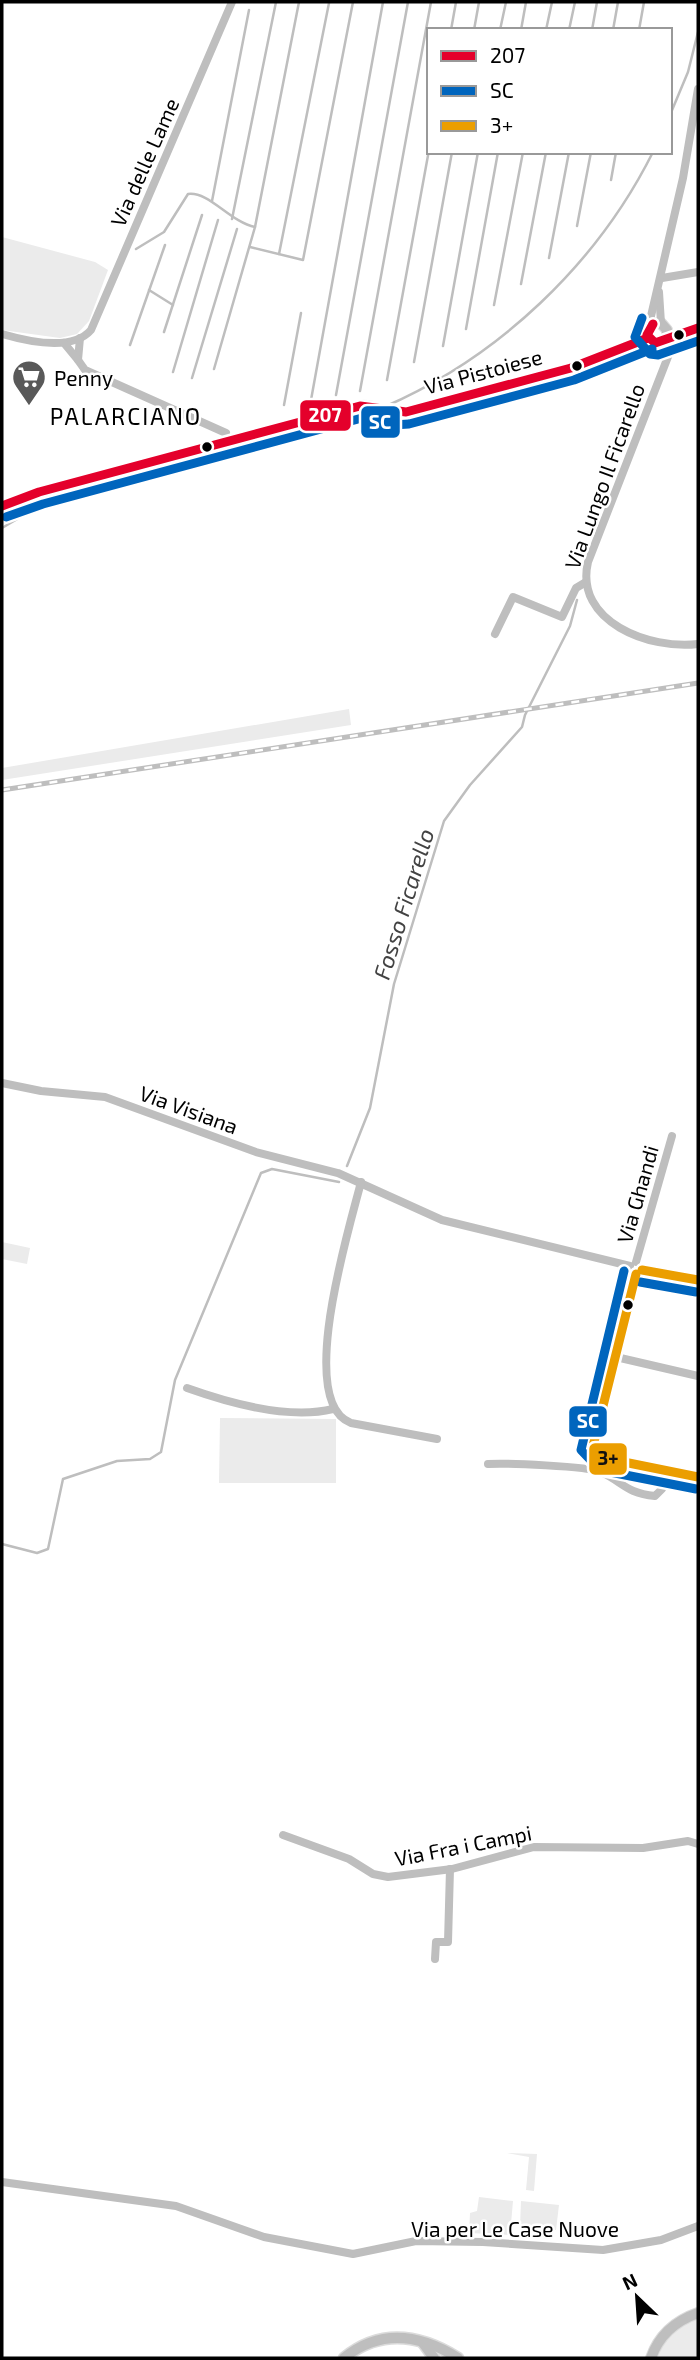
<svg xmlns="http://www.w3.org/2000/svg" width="700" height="2360" viewBox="0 0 700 2360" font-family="'Exo 2',sans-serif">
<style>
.green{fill:#ebebeb}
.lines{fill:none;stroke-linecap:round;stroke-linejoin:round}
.stream{stroke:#bebebe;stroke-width:2.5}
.major-casing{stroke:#dbdbdb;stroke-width:12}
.highway-casing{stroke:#dbdbdb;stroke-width:13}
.minor{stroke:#bebebe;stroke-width:8}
.major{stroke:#bebebe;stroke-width:10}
.highway{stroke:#bebebe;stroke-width:10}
.rail-casing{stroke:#bebebe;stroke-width:5}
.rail{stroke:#fff;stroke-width:2.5;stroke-dasharray:8;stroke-linecap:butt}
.bus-1-casing{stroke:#fff;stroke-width:14}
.bus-2-casing{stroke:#fff;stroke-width:14}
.bus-3-casing{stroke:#fff;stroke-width:14}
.bus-1{stroke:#e4002b;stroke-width:9}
.bus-2{stroke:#0065bd;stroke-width:9}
.bus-3{stroke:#eb9e00;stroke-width:9}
.bus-dot{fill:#000;stroke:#fff;stroke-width:2.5}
.labels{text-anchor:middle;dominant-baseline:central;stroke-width:5;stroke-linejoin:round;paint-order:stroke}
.street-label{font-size:21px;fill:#000;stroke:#fff}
.poi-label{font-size:21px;fill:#000;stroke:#fff;text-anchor:start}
.neighbourhood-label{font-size:23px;letter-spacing:2px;fill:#000;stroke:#fff}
.water-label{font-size:23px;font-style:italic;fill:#434343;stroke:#fff}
.line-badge{stroke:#fff;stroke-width:2.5}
.badge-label{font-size:19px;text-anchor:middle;font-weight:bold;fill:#fff}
.pale-badge-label{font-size:19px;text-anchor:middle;font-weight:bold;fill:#111}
</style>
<rect width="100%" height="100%" fill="#fff"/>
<g class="green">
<polygon points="2,237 95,262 108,270 89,321 77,334 60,338 2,330"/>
<polygon points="349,709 351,725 2,780 2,768"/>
<polygon points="2,1242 30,1248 27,1264 2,1259"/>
<polygon points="220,1418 336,1419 336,1483 219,1483"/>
<polygon points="507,2153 537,2154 534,2191 526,2190 529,2157"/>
<polygon points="479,2197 513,2201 510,2235 469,2233 470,2213 477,2211"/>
<polygon points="521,2201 559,2205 556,2230 520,2227"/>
<path d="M 698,2317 L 698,2358 L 655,2358 C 664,2336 677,2327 698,2317 Z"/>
</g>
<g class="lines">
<g class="stream">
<polyline points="451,30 456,2"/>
<polyline points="474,30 479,2"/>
<polyline points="500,30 506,2"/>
<polyline points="521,30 526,2"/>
<polyline points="546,30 552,2"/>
<polyline points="569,30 575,2"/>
<polyline points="592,30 597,2"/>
<polyline points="613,30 618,2"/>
<polyline points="639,30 644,2"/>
<polyline points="670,115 688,72 698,32"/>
<polyline points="611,180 616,152"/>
<polyline points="212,201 249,10"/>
<polyline points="232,219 276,2"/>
<polyline points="577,226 591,152"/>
<polyline points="250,247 303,260 353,2"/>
<path d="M 136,249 L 164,232 L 188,194 C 209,191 230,222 255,227"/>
<polyline points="279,254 329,3"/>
<polyline points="549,258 569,152"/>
<polyline points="521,284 546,152"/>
<polyline points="149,290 173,305"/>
<polyline points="494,305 523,152"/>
<polyline points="466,329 498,152"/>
<polyline points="164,332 202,215"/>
<polyline points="130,345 165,245"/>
<polyline points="443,346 478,152"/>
<polyline points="414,362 452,152"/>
<polyline points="214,369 255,227 299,2"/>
<polyline points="173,372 218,220"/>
<polyline points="192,378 237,229"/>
<polyline points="387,380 429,150"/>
<polyline points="360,391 431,2"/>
<polyline points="336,395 408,2"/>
<polyline points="311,400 383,2"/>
<polyline points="284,405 301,313"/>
<path d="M 384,407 C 499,357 597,264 653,152"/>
<polyline points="2,528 46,502 374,411"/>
<polyline points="347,1166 370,1108 394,984 444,821 470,785 522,727 525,715 570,626 577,600"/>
<polyline points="2,1544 37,1553 48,1549 63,1479 117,1461 150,1459 161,1452 175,1380 261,1173 272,1169 339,1182"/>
</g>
<g class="major-casing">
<g id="major">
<polyline points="667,338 667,330 661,323 653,324 648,329 648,338 658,343 698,328"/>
<path d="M 2,506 L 39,492 L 360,406 C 377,404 389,416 406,412 L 571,368 L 648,338"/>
<path d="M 651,2358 C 659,2335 675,2321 698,2313"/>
</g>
</g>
<g class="highway-casing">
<g id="highway">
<polyline points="423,2343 434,2358"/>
<path d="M 344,2358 C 381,2328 421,2335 458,2358"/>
</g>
</g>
<g class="minor">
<polyline points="662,278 698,272"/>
<polyline points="659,292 661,323"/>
<polyline points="648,329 683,178 698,89"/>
<path d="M 2,334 C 26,341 72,352 91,330 L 232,2"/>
<polyline points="80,338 78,360 85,370 226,433"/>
<path d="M 667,338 L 671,349 L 588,562 C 574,622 650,650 698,644"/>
<polyline points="64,343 78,360"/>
<polyline points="495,634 513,597 562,617 576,588 586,582"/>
<polyline points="2,1083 41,1091 105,1097 256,1152 338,1173 442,1220 630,1266"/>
<path d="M 361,1182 C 350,1226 295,1402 351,1423 L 437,1439"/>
<polyline points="636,1262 672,1136"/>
<polyline points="642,1270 698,1280"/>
<polyline points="636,1274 593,1446 604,1458 698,1477"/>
<polyline points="616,1357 698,1376"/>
<path d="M 187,1388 C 229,1403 288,1420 333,1409"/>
<path d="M 488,1464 C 506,1463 587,1466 601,1472 C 624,1483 626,1493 655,1496 L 662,1489 L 667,1470"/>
<polyline points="283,1835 349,1859 373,1874 388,1877 452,1869 534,1847 643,1848 688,1841 698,1844"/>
<polyline points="435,1959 436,1942 448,1942 450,1869"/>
<polyline points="2,2182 176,2206 264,2237 353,2254 416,2241 483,2242 603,2250 661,2240 698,2226"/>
</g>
<use href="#major" class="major"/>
<use href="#highway" class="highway"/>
<g class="rail-casing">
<polyline id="rail" points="2,790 698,683"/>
</g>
<use href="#rail" class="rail"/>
<g class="bus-1-casing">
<g id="bus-1">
<polyline points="653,324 647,335 655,343 698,328"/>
<polyline points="2,506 39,492 360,406 406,412 571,368 648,338"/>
</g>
</g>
<g class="bus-2-casing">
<g id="bus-2">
<polyline points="642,318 635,337 650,354 658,355 698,341"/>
<polyline points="6,517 43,504 362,418 393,425 409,424 574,380 652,349"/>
<polyline points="624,1271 581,1450 600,1470 696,1489"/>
<polyline points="640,1282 696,1292"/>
</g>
</g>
<g class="bus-3-casing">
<g id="bus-3">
<polyline points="642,1270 698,1280"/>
<polyline points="636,1274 593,1446 604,1458 698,1477"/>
</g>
</g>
<use href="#bus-1" class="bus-1"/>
<use href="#bus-2" class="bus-2"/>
<use href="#bus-3" class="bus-3"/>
</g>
<defs>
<g id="supermarket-pin" transform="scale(1.75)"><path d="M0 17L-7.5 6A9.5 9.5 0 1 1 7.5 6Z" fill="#595959" stroke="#fff"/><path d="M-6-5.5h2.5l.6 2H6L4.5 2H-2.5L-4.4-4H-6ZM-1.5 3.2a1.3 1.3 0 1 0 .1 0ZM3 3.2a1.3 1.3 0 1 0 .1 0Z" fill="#fff"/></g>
</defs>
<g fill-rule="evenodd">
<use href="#supermarket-pin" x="29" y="377"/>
</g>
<g class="bus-dot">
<circle cx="679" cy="335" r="6"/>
<circle cx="577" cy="366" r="6"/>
<circle cx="207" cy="447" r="6"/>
<circle cx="628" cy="1305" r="6"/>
</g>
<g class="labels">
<g class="street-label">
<text transform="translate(144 162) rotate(-66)">Via delle Lame</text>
<text transform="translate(483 371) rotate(-15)">Via Pistoiese</text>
<text transform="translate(604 476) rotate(-70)">Via Lungo Il Ficarello</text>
<text transform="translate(189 1109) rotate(20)">Via Visiana</text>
<text transform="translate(637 1194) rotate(-74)">Via Ghandi</text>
<text transform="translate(463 1845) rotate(-11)">Via Fra i Campi</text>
<text x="515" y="2228">Via per Le Case Nuove</text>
</g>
<g class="poi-label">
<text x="54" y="377">Penny</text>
</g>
<g class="neighbourhood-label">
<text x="126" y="416">PALARCIANO</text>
</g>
<g class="water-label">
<text transform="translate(403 904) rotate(-73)">Fosso Ficarello</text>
</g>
</g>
<g class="line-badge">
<rect x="299" y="399" width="53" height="33" rx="7" fill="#e4002b"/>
<rect x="360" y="405" width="41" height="34" rx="7" fill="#0065bd"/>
<rect x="568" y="1405" width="40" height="33" rx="7" fill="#0065bd"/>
<rect x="588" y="1442" width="40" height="34" rx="7" fill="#eb9e00"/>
</g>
<g class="badge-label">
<text x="325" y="422">207</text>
<text x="380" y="429">SC</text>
<text x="588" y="1428">SC</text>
</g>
<g class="pale-badge-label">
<text x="608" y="1465">3+</text>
</g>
<rect width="700" height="2360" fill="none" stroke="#000000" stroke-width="7"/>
<rect x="427" y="28" width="245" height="126" fill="#ffffff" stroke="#999999" stroke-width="2"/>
<rect x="441" y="51" width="35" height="10" fill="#e4002b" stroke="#999999" stroke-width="2"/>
<text x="490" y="63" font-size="21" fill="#000000">207</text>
<rect x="441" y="86" width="35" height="10" fill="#0065bd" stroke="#999999" stroke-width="2"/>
<text x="490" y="98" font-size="21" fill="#000000">SC</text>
<rect x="441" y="121" width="35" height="10" fill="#eb9e00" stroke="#999999" stroke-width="2"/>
<text x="490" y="133" font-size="21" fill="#000000">3+</text>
<g transform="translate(637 2297) rotate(335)" stroke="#ffffff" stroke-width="5" paint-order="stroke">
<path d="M0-5L12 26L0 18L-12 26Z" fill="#000000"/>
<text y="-10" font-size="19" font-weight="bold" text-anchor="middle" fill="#000000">N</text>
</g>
</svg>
